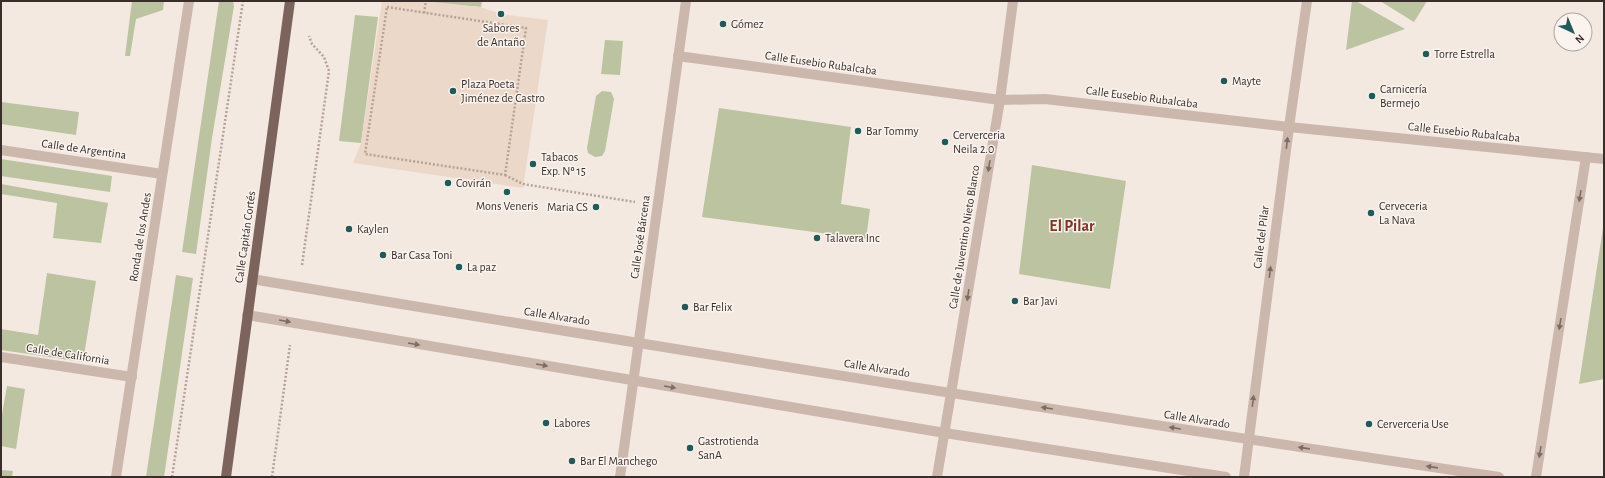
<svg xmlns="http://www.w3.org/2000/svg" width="1605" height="478" viewBox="0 0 1605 478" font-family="'Alegreya Sans',sans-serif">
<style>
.green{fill:#bbc3a1}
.plaza{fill:#ebd8c9}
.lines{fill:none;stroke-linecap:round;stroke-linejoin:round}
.path{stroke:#b8a197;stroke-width:2.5;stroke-dasharray:2 2;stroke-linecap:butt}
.minor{stroke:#ccb7ad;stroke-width:10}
.major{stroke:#7c645d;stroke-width:10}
.oneway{fill:#7c6c66}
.poi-dot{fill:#215b59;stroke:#faf3ee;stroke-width:1.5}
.labels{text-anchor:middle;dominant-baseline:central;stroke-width:3;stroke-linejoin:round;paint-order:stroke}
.poi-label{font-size:12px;fill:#3a2e2b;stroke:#faf3ee;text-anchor:start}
.street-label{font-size:12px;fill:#3a2e2b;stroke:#faf3ee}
.district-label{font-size:16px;font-weight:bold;fill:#883225;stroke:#faf3ee}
</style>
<rect width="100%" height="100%" fill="#f3e9e1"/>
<g class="green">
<polygon points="132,1 164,1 163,10 136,19 130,56 125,56"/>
<polygon points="219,1 233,1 234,6 212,138 196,254 182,252"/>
<polygon points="433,1 482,1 481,7 433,3"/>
<polygon points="1352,1 1356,1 1405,29 1346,50"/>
<polygon points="1380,1 1427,1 1414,22"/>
<polygon points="355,15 378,17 361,143 339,141"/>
<polygon points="605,40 623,41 620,75 601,74"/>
<polygon points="602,91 611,92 614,99 605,151 602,156 595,157 588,153 587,148 596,96"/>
<polygon points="1,102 79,112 76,135 1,124"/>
<polygon points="719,108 851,127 841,204 870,209 866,239 702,217"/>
<polygon points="1,159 112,176 110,192 1,176"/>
<polygon points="1032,165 1126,181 1110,289 1019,274"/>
<polygon points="1,184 108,203 101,243 53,238 57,203 1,194"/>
<polygon points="1604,226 1604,379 1579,384 1603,228"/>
<polygon points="47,273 96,281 83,362 1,350 1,329 38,335"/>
<polygon points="176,275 193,278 164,477 146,477"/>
<polygon points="7,386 25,389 16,449 1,446 1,420"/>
<polygon points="1,470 13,471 12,477 1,477"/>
</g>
<polygon class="plaza" points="382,1 425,1 481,7 501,14 548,20 523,188 353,163 361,143"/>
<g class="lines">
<g class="path">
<polygon points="387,7 526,28 505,175 365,154"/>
<polyline points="424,13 426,1"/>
<polyline points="505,175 523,184 635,202"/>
<polyline points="302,265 329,71 324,57 312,44 309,36"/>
<polyline points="172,477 243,1"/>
<polyline points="272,477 290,345"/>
</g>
<g class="minor">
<polyline points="678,56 1000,100 1045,99 1289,127 1604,159"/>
<polyline points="1,150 162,174"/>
<path d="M 252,279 C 667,349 1083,415 1499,477"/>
<polyline points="247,315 945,433 1226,477"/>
<polyline points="1,357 132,377"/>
<polyline points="116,477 189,1"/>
<polyline points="620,477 686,1"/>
<polyline points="937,477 1000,100 1013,1"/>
<polyline points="1244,477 1289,127 1307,1"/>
<polyline points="1536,477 1586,157"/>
</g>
<polyline class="major" points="226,477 290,1"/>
</g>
<defs><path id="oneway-solid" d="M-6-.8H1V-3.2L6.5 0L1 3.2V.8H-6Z"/></defs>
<g class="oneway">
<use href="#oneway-solid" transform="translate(1287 143) rotate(-83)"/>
<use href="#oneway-solid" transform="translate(989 166) rotate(99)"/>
<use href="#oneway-solid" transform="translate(1580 196) rotate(99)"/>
<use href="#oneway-solid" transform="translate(1270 272) rotate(-83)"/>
<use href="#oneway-solid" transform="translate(968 295) rotate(99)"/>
<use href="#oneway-solid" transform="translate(285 321) rotate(10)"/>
<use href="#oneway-solid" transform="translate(1560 324) rotate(99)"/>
<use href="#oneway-solid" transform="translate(414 344) rotate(10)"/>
<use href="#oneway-solid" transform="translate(542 365) rotate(10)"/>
<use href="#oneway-solid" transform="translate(670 387) rotate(10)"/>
<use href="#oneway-solid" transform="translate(1253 401) rotate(-83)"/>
<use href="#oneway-solid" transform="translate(1047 408) rotate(-171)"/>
<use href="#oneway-solid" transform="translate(1175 428) rotate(-171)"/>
<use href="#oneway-solid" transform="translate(1304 448) rotate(-172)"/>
<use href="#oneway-solid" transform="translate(1540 452) rotate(99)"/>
<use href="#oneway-solid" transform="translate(1432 467) rotate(-172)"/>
</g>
<g class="poi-dot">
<circle cx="501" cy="14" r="4"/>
<circle cx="723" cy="24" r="4"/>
<circle cx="1426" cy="54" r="4"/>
<circle cx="1224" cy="81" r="4"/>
<circle cx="453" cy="91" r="4"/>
<circle cx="1372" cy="96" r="4"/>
<circle cx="858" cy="131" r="4"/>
<circle cx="945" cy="142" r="4"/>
<circle cx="533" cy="164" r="4"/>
<circle cx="448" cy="183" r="4"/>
<circle cx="507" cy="192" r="4"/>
<circle cx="596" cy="207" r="4"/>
<circle cx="1371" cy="213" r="4"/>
<circle cx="349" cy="229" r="4"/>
<circle cx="817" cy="238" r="4"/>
<circle cx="383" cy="255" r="4"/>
<circle cx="459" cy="267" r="4"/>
<circle cx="1015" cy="301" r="4"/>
<circle cx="685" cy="307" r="4"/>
<circle cx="546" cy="423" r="4"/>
<circle cx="1369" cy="424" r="4"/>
<circle cx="690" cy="448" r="4"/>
<circle cx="572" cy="461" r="4"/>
</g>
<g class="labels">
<g class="poi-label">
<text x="731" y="24">Gómez</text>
<text x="501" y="28" text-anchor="middle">Sabores<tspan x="501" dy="14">de Antaño</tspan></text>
<text x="1434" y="54">Torre Estrella</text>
<text x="1232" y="81">Mayte</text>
<text x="461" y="84">Plaza Poeta<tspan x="461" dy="14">Jiménez de Castro</tspan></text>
<text x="1380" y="89">Carnicería<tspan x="1380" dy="14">Bermejo</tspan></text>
<text x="866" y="131">Bar Tommy</text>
<text x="953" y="135">Cerverceria<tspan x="953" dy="14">Neila 2.0</tspan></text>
<text x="541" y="157">Tabacos<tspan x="541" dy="14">Exp. Nº 15</tspan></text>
<text x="456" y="183">Covirán</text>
<text x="507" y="206" text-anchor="middle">Mons Veneris</text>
<text x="1379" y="206">Cerveceria<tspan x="1379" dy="14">La Nava</tspan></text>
<text x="588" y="207" text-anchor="end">Maria CS</text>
<text x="357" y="229">Kaylen</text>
<text x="825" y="238">Talavera Inc</text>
<text x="391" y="255">Bar Casa Toni</text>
<text x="467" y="267">La paz</text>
<text x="1023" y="301">Bar Javi</text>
<text x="693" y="307">Bar Felix</text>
<text x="554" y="423">Labores</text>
<text x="1377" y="424">Cerverceria Use</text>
<text x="698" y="441">Gastrotienda<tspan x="698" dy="14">SanA</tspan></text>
<text x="580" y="461">Bar El Manchego</text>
</g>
<g class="street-label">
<text transform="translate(821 63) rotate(8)">Calle Eusebio Rubalcaba</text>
<text transform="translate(1142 97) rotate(7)">Calle Eusebio Rubalcaba</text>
<text transform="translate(1464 132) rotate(6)">Calle Eusebio Rubalcaba</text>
<text transform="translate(84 149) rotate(8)">Calle de Argentina</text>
<text transform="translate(140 237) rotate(-81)">Ronda de los Andes</text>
<text transform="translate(245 237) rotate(-82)">Calle Capitán Cortés</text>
<text transform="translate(640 237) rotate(-82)">Calle José Bárcena</text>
<text transform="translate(964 237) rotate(-81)">Calle de Juventino Nieto Blanco</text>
<text transform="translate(1261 237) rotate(-83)">Calle del Pilar</text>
<text transform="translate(557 316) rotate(9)">Calle Alvarado</text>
<text transform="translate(68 354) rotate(9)">Calle de California</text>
<text transform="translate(877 368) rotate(9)">Calle Alvarado</text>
<text transform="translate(1197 419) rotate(9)">Calle Alvarado</text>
</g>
<g class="district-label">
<text x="1072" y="226">El Pilar</text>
</g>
</g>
<rect width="1605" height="478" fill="none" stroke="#3a2e2b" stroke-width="4"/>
<g transform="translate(1573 32) rotate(136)"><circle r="19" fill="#faf3ee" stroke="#ada4a0"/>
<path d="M0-3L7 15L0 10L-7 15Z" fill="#215b59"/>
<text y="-6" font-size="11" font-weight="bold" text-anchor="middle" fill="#3a2e2b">N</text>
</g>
</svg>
